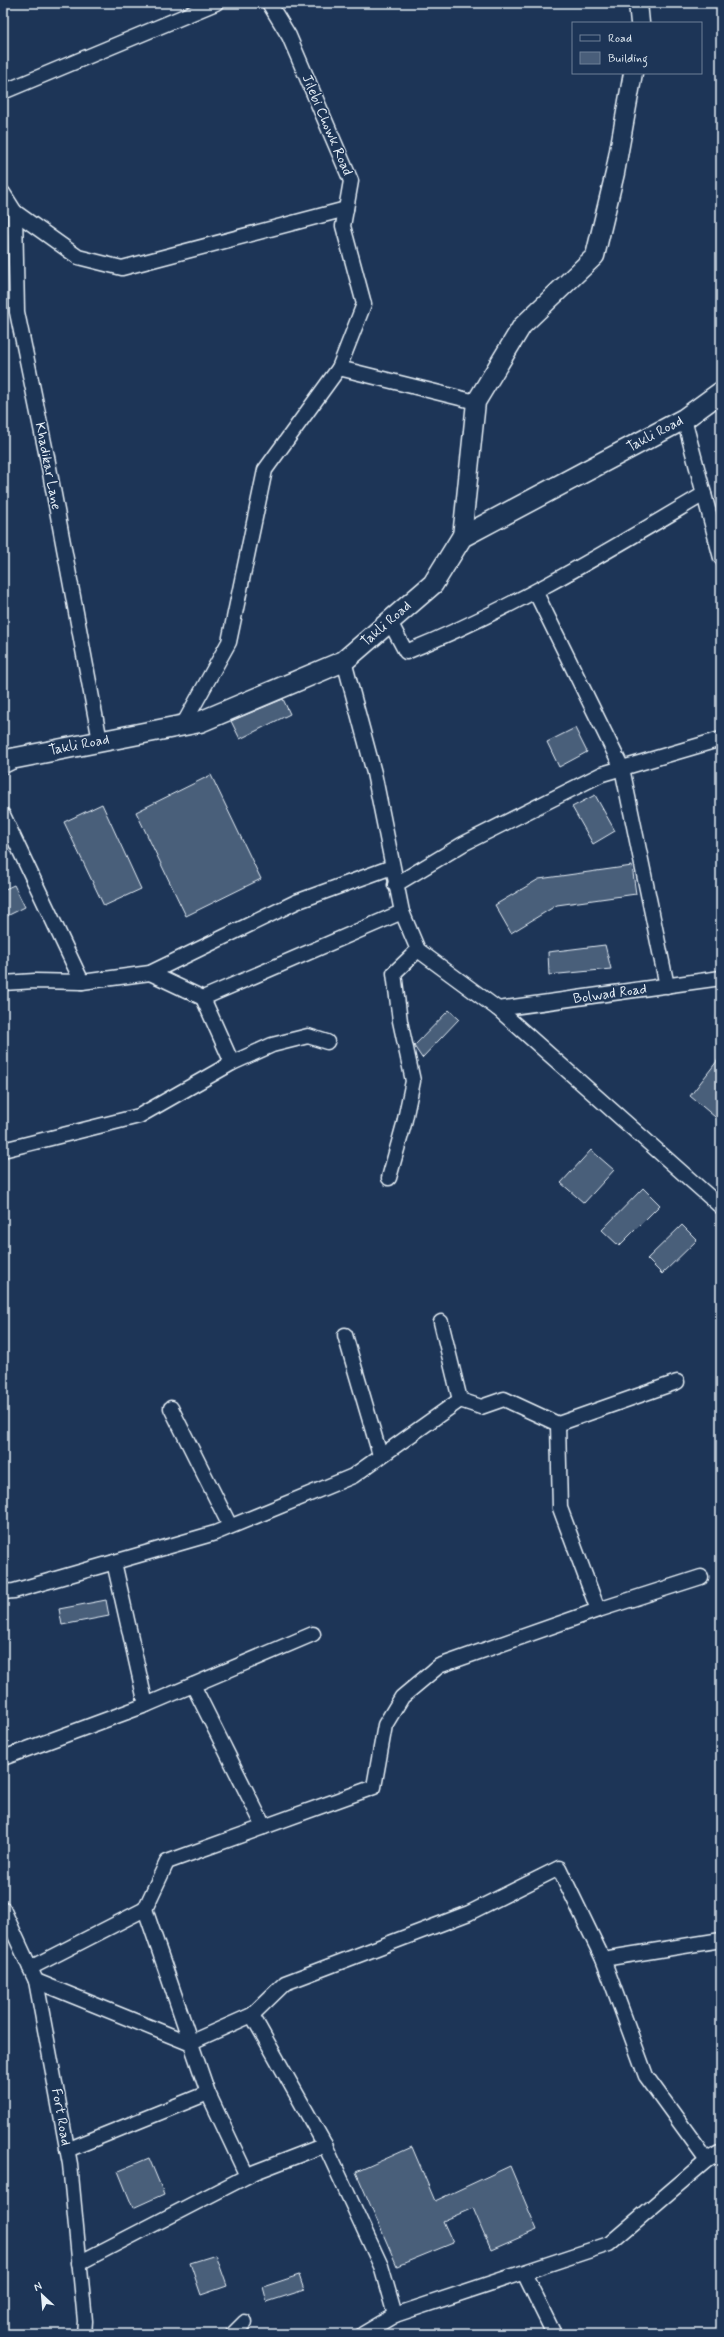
<svg xmlns="http://www.w3.org/2000/svg" width="724" height="2337" viewBox="0 0 724 2337" font-family="Mynerve,sans-serif">
<style>
.building{fill:#495e7a;stroke:#e8f1f8}
.lines{fill:none;stroke-linecap:round;stroke-linejoin:round}
.minor-casing{stroke:#e8f1f8;stroke-width:17}
.tertiary-casing{stroke:#e8f1f8;stroke-width:21}
.secondary-casing{stroke:#e8f1f8;stroke-width:23}
.minor{stroke:#1d3557;stroke-width:14}
.tertiary{stroke:#1d3557;stroke-width:18}
.secondary{stroke:#1d3557;stroke-width:20}
.labels{text-anchor:middle;dominant-baseline:central;stroke-width:3;stroke-linejoin:round;paint-order:stroke}
.street-label{font-size:14px;fill:#e8f1f8;stroke:#1d3557}
</style>
<rect width="100%" height="100%" fill="#1d3557"/>
<filter id="ink" filterUnits="userSpaceOnUse"><feTurbulence type="fractalNoise" baseFrequency=".025" numOctaves="2"/><feDisplacementMap in="SourceGraphic" scale="8" xChannelSelector="R" yChannelSelector="G"/><feConvolveMatrix kernelMatrix="1 2 1 2 8 2 1 2 1" color-interpolation-filters="sRGB"/></filter>
<g filter="url(#ink)">
<g class="building">
<polygon points="283,699 290,714 240,739 231,721"/>
<polygon points="575,728 587,752 559,767 547,742"/>
<polygon points="211,775 261,879 186,916 136,812"/>
<polygon points="595,795 615,831 593,844 572,807"/>
<polygon points="102,804 141,889 104,906 64,822"/>
<polygon points="632,866 636,894 557,905 511,933 495,905 539,879"/>
<polygon points="14,885 25,907 3,918 3,890"/>
<polygon points="605,945 611,969 549,975 548,952"/>
<polygon points="449,1010 459,1019 422,1058 414,1046"/>
<polygon points="721,1056 721,1122 690,1096"/>
<polygon points="591,1150 614,1170 584,1203 561,1183"/>
<polygon points="643,1188 660,1205 619,1246 602,1230"/>
<polygon points="682,1225 697,1240 662,1274 647,1259"/>
<polygon points="106,1600 109,1616 62,1625 59,1609"/>
<polygon points="412,2147 435,2201 510,2166 537,2230 491,2250 473,2208 443,2221 453,2243 397,2266 356,2172"/>
<polygon points="149,2158 164,2194 133,2208 118,2171"/>
<polygon points="216,2255 227,2286 201,2295 190,2263"/>
<polygon points="299,2275 304,2290 267,2302 263,2287"/>
</g>
<g class="lines">
<g class="minor-casing">
<g id="minor">
<polyline points="269,3 289,36 351,181 343,226 364,304 339,368"/>
<polyline points="3,92 216,3"/>
<polyline points="3,193 15,212 17,312 47,457 100,741"/>
<polyline points="15,212 78,257 122,268 346,209"/>
<polyline points="684,419 721,558"/>
<polyline points="536,593 622,768 667,986"/>
<path d="M 390,622 L 406,652 C 513,609 606,552 704,494"/>
<polyline points="344,661 374,773 402,912 418,950 498,1009 721,1207"/>
<polyline points="183,725 229,642 265,470 339,368 476,402"/>
<polyline points="3,815 82,982 150,973 296,902 392,867"/>
<polyline points="395,885 463,844 602,774 721,739"/>
<polyline points="150,973 203,998 402,912"/>
<polyline points="3,983 35,981 82,982"/>
<polyline points="203,998 232,1063"/>
<polyline points="498,1009 721,978"/>
<polyline points="3,1150 139,1116 232,1063 272,1045 308,1036 327,1042"/>
<polyline points="389,1178 404,1124 413,1081 400,1021 394,973 418,950"/>
<polyline points="441,1322 460,1400"/>
<polyline points="345,1335 380,1455"/>
<polyline points="171,1408 230,1526"/>
<polyline points="558,1424 560,1508 598,1610"/>
<polyline points="114,1562 146,1705"/>
<polyline points="3,1592 14,1591 215,1533 353,1476 460,1400 481,1407 504,1399 558,1424 677,1382"/>
<polyline points="193,1685 264,1827"/>
<polyline points="3,1758 146,1705 313,1634"/>
<polyline points="3,1909 36,1981 70,2164 85,2321 84,2334"/>
<polyline points="145,1909 167,1862 374,1787 385,1725 402,1697 439,1666 598,1610 701,1577"/>
<polyline points="603,1959 721,1940"/>
<polyline points="30,1968 145,1909 208,2093 247,2176"/>
<polyline points="36,1981 189,2043 252,2015 285,1983 469,1913 559,1868 603,1959 646,2076 707,2160"/>
<polyline points="252,2015 325,2145 381,2266 395,2315"/>
<polyline points="67,2150 208,2093"/>
<polyline points="79,2263 255,2172 325,2145"/>
<polyline points="524,2273 554,2334"/>
<polyline points="233,2334 245,2322"/>
<polyline points="363,2334 395,2315 609,2244 707,2160 721,2152"/>
</g>
</g>
<g class="tertiary-casing">
<g id="tertiary">
<polyline points="638,3 640,23"/>
<polyline points="462,537 476,402 522,326 595,256 615,173 633,73"/>
</g>
</g>
<g class="secondary-casing">
<polyline id="secondary" points="3,763 11,759 200,722 344,661 433,584 462,537 684,419 721,392"/>
</g>
<use href="#minor" class="minor"/>
<use href="#tertiary" class="tertiary"/>
<use href="#secondary" class="secondary"/>
</g>
</g>
<g class="labels">
<g class="street-label">
<text transform="translate(327 125) rotate(67)">Jilebi Chowk Road</text>
<text transform="translate(655 434) rotate(-28)">Takli Road</text>
<text transform="translate(48 466) rotate(79)">Khadikar Lane</text>
<text transform="translate(386 624) rotate(-41)">Takli Road</text>
<text transform="translate(79 745) rotate(-11)">Takli Road</text>
<text transform="translate(610 994) rotate(-8)">Bolwad Road</text>
<text transform="translate(61 2117) rotate(80)">Fort Road</text>
</g>
</g>
<rect width="724" height="2337" fill="none" stroke="#1d3557" stroke-width="16"/>
<rect x="8" y="8" width="708" height="2321" fill="none" stroke="#e8f1f8" stroke-width="1.5" filter="url(#ink)"/>
<rect x="572" y="22" width="130" height="52" fill="#1d3557" stroke="#6e8097"/>
<rect x="580" y="35" width="20" height="6" fill="#1d3557" stroke="#6e8097"/>
<text x="608" y="42" font-size="12" fill="#e8f1f8">Road</text>
<rect x="580" y="52" width="20" height="12" fill="#495e7a" stroke="#6e8097"/>
<text x="608" y="62" font-size="12" fill="#e8f1f8">Building</text>
<g transform="translate(42 2295) rotate(334)" stroke="#1d3557" stroke-width="3" paint-order="stroke">
<path d="M0-3L7 15L0 10L-7 15Z" fill="#e8f1f8"/>
<text y="-6" font-size="11" font-weight="bold" text-anchor="middle" fill="#e8f1f8">N</text>
</g>
</svg>
